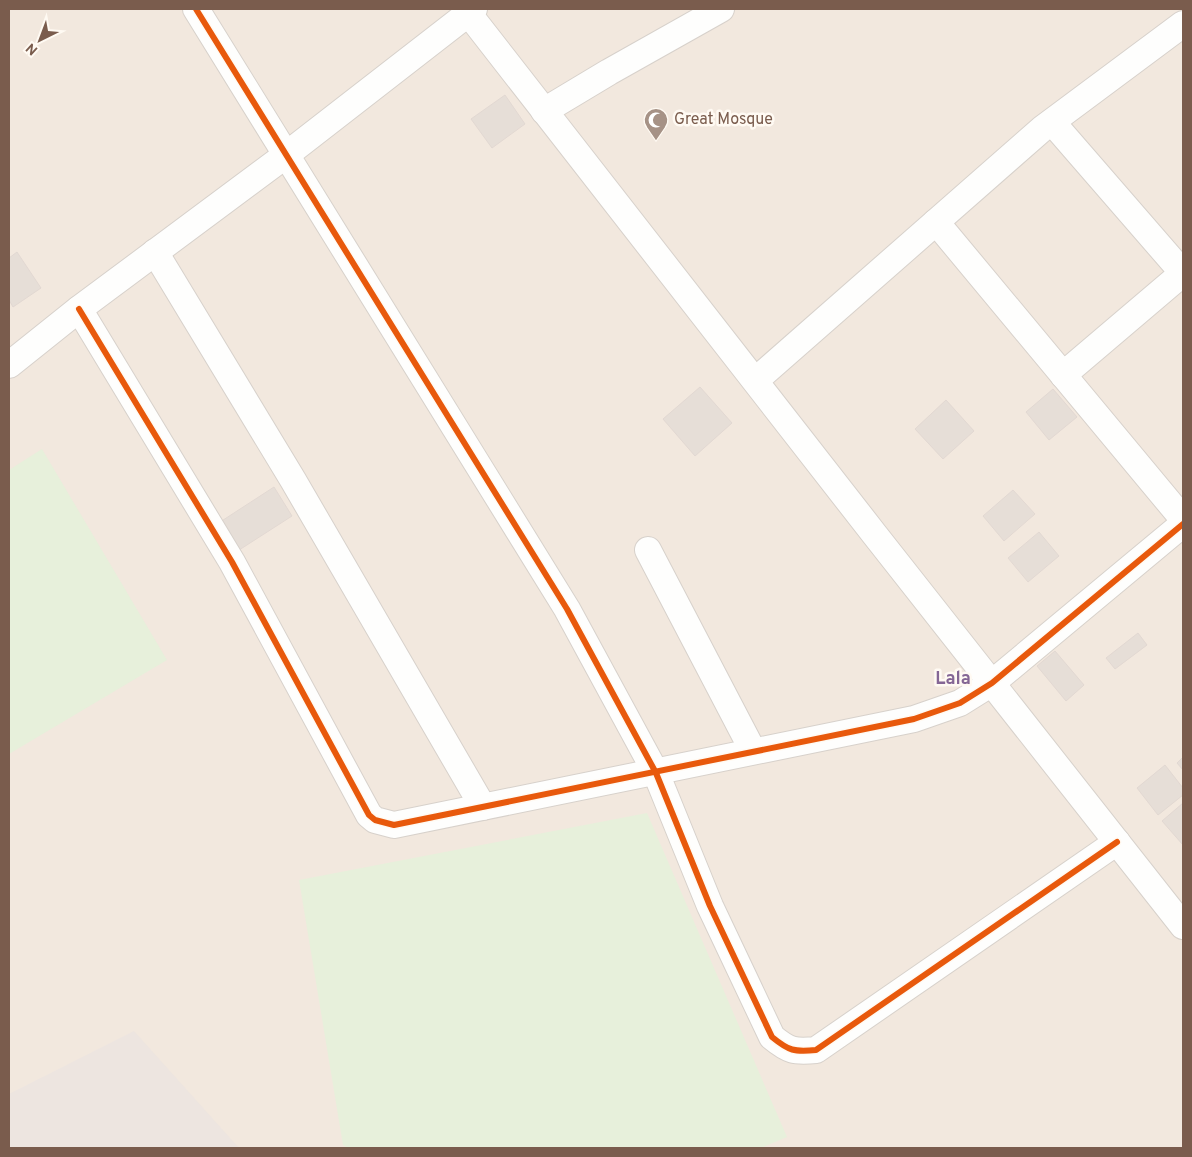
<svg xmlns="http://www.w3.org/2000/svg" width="1192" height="1157" viewBox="0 0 1192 1157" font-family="Overpass,sans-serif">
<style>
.residential{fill:#f2e8de}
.industrial{fill:#ede5e0}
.green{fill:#e7f0db}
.building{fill:#e6ded7;stroke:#e2d8d2}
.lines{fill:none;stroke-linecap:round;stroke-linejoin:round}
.street-casing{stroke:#d7d1cb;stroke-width:28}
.street{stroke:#fefefd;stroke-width:26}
.cycleway-casing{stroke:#fffaf3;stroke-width:9}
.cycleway{stroke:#e8590c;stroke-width:6}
.labels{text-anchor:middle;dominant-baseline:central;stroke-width:5;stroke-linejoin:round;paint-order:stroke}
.poi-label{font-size:16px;fill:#7a5c4d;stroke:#fffaf3;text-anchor:start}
.neighbourhood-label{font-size:18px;font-weight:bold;fill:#846695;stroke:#fffaf3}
</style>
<rect width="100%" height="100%" fill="#f9f5f0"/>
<rect class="residential" x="9" y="9" width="1174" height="1139"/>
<polygon class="industrial" points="134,1031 239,1148 9,1148 9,1094"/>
<g class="green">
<polygon points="42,449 167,660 9,754 9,470"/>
<polygon points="647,813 787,1137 761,1148 348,1148 343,1145 299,880"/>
</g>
<g class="building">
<polygon points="505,95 525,124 492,148 471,119"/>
<polygon points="17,252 41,288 13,307 9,300 9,258"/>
<polygon points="700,387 732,423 695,456 663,419"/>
<polygon points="1053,389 1077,417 1049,440 1026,412"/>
<polygon points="946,400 974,431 943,459 915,429"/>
<polygon points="274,487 292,516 236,552 217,524"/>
<polygon points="1013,490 1035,514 1004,541 983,516"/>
<polygon points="1039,532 1059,556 1028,582 1008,558"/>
<polygon points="1138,633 1147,645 1115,669 1106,658"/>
<polygon points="1055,651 1084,685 1066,701 1037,666"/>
<polygon points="1183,757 1183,770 1177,763"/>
<polygon points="1165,765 1183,788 1183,795 1158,815 1137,788"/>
<polygon points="1183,803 1183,845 1162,821"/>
</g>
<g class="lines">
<g class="street-casing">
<g id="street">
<path d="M 196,9 L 567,609 L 656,773 L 710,906 L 772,1037 C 789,1051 794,1052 816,1050 L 1117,842"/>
<polyline points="465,9 875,535 1183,926"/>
<polyline points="544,111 609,72 721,9"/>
<polyline points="1052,122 1183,273"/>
<polyline points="936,222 1183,519"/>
<polyline points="155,252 293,480 483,807"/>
<polyline points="79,309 232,562 369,815 375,820 394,825 914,719 960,703 992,683 1183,524"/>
<polyline points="9,365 79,309 286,155 474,9"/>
<polyline points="1063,375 1183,273"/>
<polyline points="756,380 1042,129 1183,24"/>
<polyline points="648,550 753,751"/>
</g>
</g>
<use href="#street" class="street"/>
<g class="cycleway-casing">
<g id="cycleway">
<path d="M 196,9 L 567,609 L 656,773 L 710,906 L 772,1037 C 789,1051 794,1052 816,1050 L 1117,842"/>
<polyline points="79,309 232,562 369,815 375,820 394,825 914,719 960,703 992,683 1183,524"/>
</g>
</g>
<use href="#cycleway" class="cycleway"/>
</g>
<defs>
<g id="mosque-pin" transform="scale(1.25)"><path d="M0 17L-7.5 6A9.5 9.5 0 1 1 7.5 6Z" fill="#a69286" stroke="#fffaf3"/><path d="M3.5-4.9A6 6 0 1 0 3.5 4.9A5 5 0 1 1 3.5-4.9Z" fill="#fff"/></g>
</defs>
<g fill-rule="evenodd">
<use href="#mosque-pin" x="656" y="120"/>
</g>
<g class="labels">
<g class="poi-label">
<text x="674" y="120">Great Mosque</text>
</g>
<g class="neighbourhood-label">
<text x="953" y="679">Lala</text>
</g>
</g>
<rect width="1192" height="1157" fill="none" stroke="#7a5c4d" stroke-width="20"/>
<g transform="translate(40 40) rotate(222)" stroke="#fffaf3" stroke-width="4" paint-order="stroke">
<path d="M0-4L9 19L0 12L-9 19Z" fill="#7a5c4d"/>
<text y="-8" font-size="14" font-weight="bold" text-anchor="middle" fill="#7a5c4d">N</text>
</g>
</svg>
